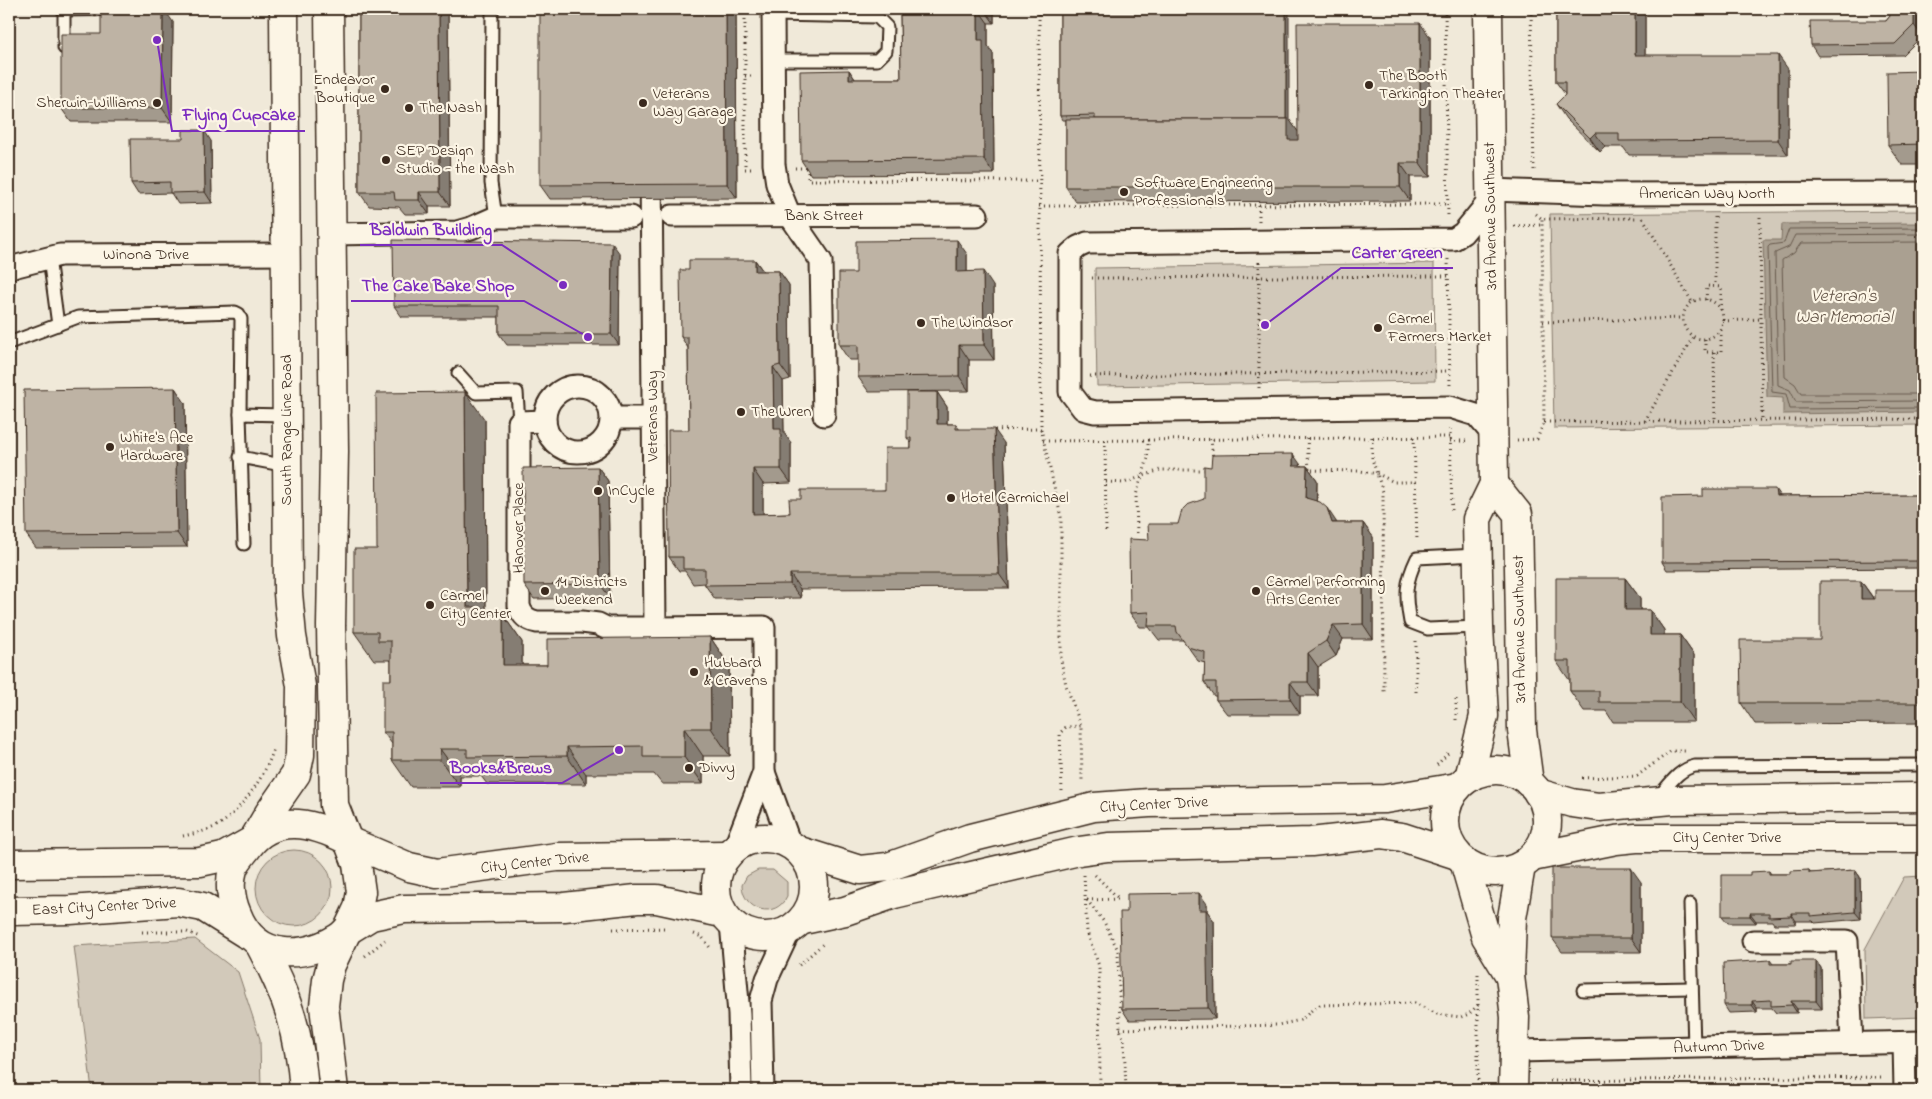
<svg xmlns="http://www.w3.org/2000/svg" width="1932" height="1099" viewBox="0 0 1932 1099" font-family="'Indie Flower',sans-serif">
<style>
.green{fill:#d2c9ba;stroke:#867a6c}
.water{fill:#aaa091;stroke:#7e7163}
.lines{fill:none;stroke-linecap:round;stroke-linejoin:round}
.shore{stroke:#67594c;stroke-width:1}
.lane-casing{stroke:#3b2a1e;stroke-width:15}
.street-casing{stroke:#3b2a1e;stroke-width:25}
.secondary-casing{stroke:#3b2a1e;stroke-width:31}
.path{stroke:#3b2a1e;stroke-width:3;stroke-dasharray:1 4;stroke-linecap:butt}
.lane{stroke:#fcf5e5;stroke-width:11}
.street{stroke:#fcf5e5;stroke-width:21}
.secondary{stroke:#fcf5e5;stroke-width:28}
.wall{fill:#a39a8d;stroke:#3b2a1e}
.shaded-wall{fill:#857d73;stroke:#3b2a1e}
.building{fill:#beb3a4;stroke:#3b2a1e}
.poi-dot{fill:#3b2a1e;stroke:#fcf5e5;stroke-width:2}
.labels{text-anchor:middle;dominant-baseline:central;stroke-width:4.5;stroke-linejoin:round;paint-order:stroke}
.poi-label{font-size:16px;fill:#3b2a1e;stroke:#fcf5e5;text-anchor:start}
.street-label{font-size:16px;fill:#3b2a1e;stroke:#fcf5e5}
.water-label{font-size:18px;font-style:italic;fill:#625346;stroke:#fcf5e5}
.leader{fill:none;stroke:#7b2cbf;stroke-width:2}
.callout-dot{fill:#7b2cbf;stroke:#fcf5e5;stroke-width:2}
.callout-label{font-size:18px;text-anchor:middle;font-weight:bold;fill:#7b2cbf;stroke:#fcf5e5;stroke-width:4.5;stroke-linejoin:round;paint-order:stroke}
</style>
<rect width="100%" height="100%" fill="#f0e9d9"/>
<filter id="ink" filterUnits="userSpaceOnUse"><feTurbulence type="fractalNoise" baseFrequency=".02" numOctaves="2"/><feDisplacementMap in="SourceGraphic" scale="10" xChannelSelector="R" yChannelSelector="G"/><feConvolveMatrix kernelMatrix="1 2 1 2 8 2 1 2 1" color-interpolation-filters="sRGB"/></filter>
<g filter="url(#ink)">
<g class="green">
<polygon points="1923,211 1923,425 1554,428 1550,214"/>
<polygon points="1434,263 1435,381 1097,386 1095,268"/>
<circle cx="294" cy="888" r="38"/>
<path d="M 758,870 L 773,870 L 787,882 L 787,896 C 776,920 743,911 742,885 L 747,876 Z"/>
<polygon points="1923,876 1923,1017 1866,1019 1865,949 1904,877"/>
<polygon points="195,939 238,972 260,1039 261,1090 92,1090 74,946"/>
</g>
<polygon class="water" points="1923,223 1923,412 1783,414 1783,398 1767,397 1763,240 1781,240 1782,224"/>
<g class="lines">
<g class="shore">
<polyline points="1923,228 1789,229 1784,243 1770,245 1768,247 1772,392 1786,394 1790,409 1923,408"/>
<polyline points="1923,234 1795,235 1789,247 1775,253 1778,385 1790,390 1796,402 1923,401"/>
<polyline points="1923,242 1801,243 1794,253 1782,260 1785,377 1795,384 1801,394 1923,394"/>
</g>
<g class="lane-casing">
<g id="lane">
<polyline points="492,9 491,183 496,217"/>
<polyline points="64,10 139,9"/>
<polyline points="773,15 877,17 887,27 886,51 877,60 774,60"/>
<polyline points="64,48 64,9"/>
<polyline points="49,258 58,325"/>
<polyline points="9,343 78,317 235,312 239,314 241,319 240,414 287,415"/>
<polyline points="458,373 476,393 517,392 519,422"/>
<polyline points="240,414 244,544"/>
<polyline points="240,457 287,466"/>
<path d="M 1477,555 L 1417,558 C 1405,583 1405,595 1410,622 L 1428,629 L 1479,627"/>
<path d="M 1658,797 C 1669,785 1679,769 1695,766 L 1923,765"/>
<polyline points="1690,904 1694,1048"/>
<polyline points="1583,990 1692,988"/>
</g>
</g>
<g class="street-casing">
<g id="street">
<polyline points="773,9 774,164 777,184 790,216 821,261 824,415"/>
<polyline points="651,169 655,628 764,627 764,772 735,847"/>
<polyline points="1490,190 1604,194 1923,193"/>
<polyline points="1490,200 1463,233 1454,239 1087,243 1078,247 1070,254 1070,392 1083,409 1095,412 1450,407 1476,415 1493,435"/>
<polyline points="672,216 977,215"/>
<polyline points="331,234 457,232 471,228 496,217 631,217"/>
<polyline points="9,268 60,255 285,254"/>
<circle cx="578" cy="419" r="33"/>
<polyline points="612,418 653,418"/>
<path d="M 545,421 L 519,422 L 519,606 C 522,616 527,620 537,622 L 582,622 L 598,624 L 606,628 L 655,628"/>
<polyline points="764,772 790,844"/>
<polyline points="731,923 739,1014 741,1090"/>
<polyline points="1753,941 1847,941 1852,1043"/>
<polyline points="1904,1043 1905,1090"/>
<polyline points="1514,1051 1923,1042"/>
<polyline points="763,1090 761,1001 767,979 790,930"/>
</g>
</g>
<g class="secondary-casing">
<g id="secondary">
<polyline points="329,9 334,451 331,626 334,805 357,864 361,892 358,908 331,965 327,980 324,1006 334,1090"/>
<polyline points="1494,484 1518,514 1522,730 1529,783"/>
<circle cx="1496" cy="821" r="51"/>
<polyline points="1469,778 1484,716 1479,627 1477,519 1494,484 1488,9"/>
<polyline points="1538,793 1572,803 1599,807 1672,800 1923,797"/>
<polyline points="255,837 269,813 296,774 300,755 301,686 292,636 288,593 284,9"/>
<circle cx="765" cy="887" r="49"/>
<polyline points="348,841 409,867 437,873 557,857 727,855"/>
<polyline points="800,851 860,870 888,867 970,838 1094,807 1149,803 1385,799 1458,787"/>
<polyline points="1532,857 1616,840 1636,838 1923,838"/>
<polyline points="1464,861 1486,937 1510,976"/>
<polyline points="9,864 200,862 223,857 250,842"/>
<polyline points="9,911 70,910 178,902 203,907 246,934"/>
<polyline points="803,920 845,911 894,894 1079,851 1108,847 1311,842 1381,834 1402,837 1457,855"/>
<polyline points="345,932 371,916 404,909 564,907 637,899 657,899 722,913"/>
<path d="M 345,933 C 308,960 256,963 237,914 C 231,900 229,883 233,869 C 236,861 243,854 248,847 C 274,812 314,823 347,840"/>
<path d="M 260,945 C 287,995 300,1033 304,1090"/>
<polyline points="1513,1090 1515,1017 1510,976 1512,918 1521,866"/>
</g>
</g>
<g class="path">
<polyline points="745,9 745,169 754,169"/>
<polyline points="1039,9 1041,429 1061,517 1061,660 1066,685 1081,726 1082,780"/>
<polyline points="1445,9 1448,218"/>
<polyline points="1531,9 1534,171"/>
<polyline points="745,76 754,76"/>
<polyline points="808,167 808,180 1039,181"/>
<polyline points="795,168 808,168"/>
<polyline points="1039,206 1448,204"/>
<polyline points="1536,214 1542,219 1638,218"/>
<polyline points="1715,217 1715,286"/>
<polyline points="1760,217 1762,420"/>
<polyline points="1643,218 1692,302"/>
<polyline points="1259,221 1259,201"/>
<polyline points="1514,226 1542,225"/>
<polyline points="1448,259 1450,386"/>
<polyline points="1259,262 1259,388"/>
<polyline points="1092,278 1449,276"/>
<circle cx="1703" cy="319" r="20"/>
<polyline points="1706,300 1707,286 1721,287 1721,310"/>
<polyline points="1723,321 1761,319"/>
<polyline points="1543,322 1682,318"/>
<polyline points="1705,339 1705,352 1721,352 1721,330"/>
<polyline points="1714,352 1715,420"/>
<polyline points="1090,376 1450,371"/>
<polyline points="1645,421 1693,337"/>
<polyline points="1544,422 1923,419"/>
<polyline points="1450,429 1452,511"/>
<polyline points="990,430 1041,429"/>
<polyline points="1372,437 1372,459 1383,492 1384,692"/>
<polyline points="1414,437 1417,541"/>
<polyline points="1307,438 1309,470 1360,471 1378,474 1394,482 1416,482"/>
<polyline points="1211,439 1213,459"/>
<polyline points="1105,440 1106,533"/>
<polyline points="1517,440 1537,439 1544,422 1542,219"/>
<polyline points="1043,441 1450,437"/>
<polyline points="1450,441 1469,441"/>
<polyline points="1106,482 1124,483 1160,470 1208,470"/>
<polyline points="1137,533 1136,495 1148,458 1148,440"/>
<polyline points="1416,692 1416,640"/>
<polyline points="1456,720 1456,699"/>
<polyline points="1437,765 1448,753"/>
<polyline points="1582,778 1637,776 1671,751 1685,751"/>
<polyline points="1062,791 1060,733 1066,727 1081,726"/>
<path d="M 183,836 C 198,833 216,829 227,819 C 246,802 268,772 274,747"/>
<polyline points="1084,875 1087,932 1099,966 1100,1090"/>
<polyline points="1087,900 1104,922 1118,950 1120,1029 1124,1040 1126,1090"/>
<polyline points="1087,900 1119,899 1093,873"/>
<polyline points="613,929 666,928"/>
<polyline points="142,932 187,932 200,937"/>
<polyline points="694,934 702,937 711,949"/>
<polyline points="365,956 385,940"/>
<polyline points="799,965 824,943"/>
<polyline points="1120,1029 1278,1025 1301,1020 1313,1009 1320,1005 1415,1003 1437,1014 1461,1017 1469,1014 1478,1005"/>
<polyline points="1550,1081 1884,1077"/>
<polyline points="1478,1090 1478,973"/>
<polyline points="1571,1090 1574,1080"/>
</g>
<use href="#lane" class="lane"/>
<use href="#street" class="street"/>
<use href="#secondary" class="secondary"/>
</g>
<g class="wall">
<polygon points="359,9 448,9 450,206 429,206 429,214 405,214 399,207 369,206 359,192"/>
<polygon points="736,9 737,198 550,199 540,185"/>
<polygon points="900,9 994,9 994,23 988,23 988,46 993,54 994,174 811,175 801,160 849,70 855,79 901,79"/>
<polygon points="1060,9 1289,119 1298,132 1430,37 1430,177 1410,177 1410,201 1076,202 1066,187 1066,120 1062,120 1060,116"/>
<polygon points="1556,9 1645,9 1645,55 1788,69 1788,155 1629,155 1623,147 1605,147 1600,152 1566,119 1556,104 1565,95 1565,94 1556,82"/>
<polygon points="1890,9 1922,9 1922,36 1903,55 1818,56 1811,45 1886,21 1890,16"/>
<polygon points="173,22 172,122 71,122 61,108 101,34"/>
<polygon points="1923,71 1923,165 1902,165 1888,145"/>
<polygon points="183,139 211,141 212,203 178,204 171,193 138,194 131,183"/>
<polygon points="620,254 619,345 507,345 499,334 499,317 402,317 394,306"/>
<polygon points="967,254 967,272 993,286 994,360 969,360 969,391 869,392 858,377 858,360 849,360 839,345 856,273"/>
<polygon points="755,260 763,271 779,271 789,285 790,379 783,381 784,433 791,443 791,483 763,484 763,514 790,513 801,499 885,490 911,448 911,443 907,438 937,392 947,407 947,424 956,424 959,429 1004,443 1009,588 800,589 801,598 715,599 705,585 705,583 693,584 685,571 679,571 669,557 689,430 688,348 681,337 689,270"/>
<polygon points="175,388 185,403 187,547 36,548 26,534"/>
<polygon points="485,420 486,615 503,615 522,642 522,665 547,665 710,637 729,665 730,756 703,756 703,784 662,784 654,774 586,774 586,784 487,784 481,776 460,776 460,787 411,787 392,760 392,744 383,732 391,680 391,661 390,660 374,660 354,632 377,549"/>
<polygon points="1307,466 1317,480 1317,501 1337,523 1363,523 1373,537 1373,639 1343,639 1336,656 1318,667 1318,696 1300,696 1300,714 1227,714 1216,700 1216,696 1214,696 1204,682 1205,663 1198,661 1183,640 1159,640 1149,627 1140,627 1130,613 1149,540 1178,524 1204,499 1211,467"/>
<polygon points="598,467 608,481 610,598 534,599 524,585"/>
<polygon points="1923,495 1923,568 1667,570 1662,562 1780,496"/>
<polygon points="1625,578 1640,598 1640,610 1650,610 1664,630 1664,635 1680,635 1694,655 1694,722 1613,722 1606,711 1584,711 1570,691 1570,681 1556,661"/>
<polygon points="1861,581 1874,599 1923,590 1923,723 1755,724 1741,703 1820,640"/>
<polygon points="1809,870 1811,873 1855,870 1860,877 1861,919 1815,923 1813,921 1796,921 1796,924 1774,924 1772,921 1756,921 1756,923 1728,923 1722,916 1769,871 1771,874 1790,874"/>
<polygon points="1641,882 1641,952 1562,952 1552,938"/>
<polygon points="1207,904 1207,911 1214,921 1215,1019 1129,1020 1122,1009 1127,912"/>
<polygon points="1770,960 1773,964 1791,964 1816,961 1821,968 1822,1009 1797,1009 1797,1013 1776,1013 1772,1008 1757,1008 1757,1012 1729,1013 1724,1005"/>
</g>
<g class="shaded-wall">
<polygon points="163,9 164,9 173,22 172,122 162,108"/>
<polygon points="439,9 448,9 450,206 440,192"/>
<polygon points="726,9 736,9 737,198 727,184"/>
<polygon points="978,9 988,23 988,46 993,54 994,174 984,159 978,40"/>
<polygon points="984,9 994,9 994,23"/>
<polygon points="1286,9 1289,9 1289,119 1299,133 1299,155 1288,140 1286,129"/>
<polygon points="1635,9 1645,9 1645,70 1635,55"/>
<polygon points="1914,9 1922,9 1922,36 1914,25"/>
<polygon points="1420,23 1430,37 1430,177 1420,163"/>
<polygon points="1778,55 1788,69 1788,155 1778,140"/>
<polygon points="849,70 859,85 849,79"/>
<polygon points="204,130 211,141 212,203 205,192"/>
<polygon points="1595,133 1605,147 1600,152 1590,138"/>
<polygon points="1400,163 1410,177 1410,201 1400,187"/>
<polygon points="419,192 429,206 429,214 419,200"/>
<polygon points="957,240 967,254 967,286 957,272"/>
<polygon points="612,243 620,254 619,345 611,334"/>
<polygon points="755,260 765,274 755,271"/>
<polygon points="779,271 789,285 790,379 780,365"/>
<polygon points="983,271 993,286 994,360 984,345"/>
<polygon points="959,345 969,360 969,391 959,376"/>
<polygon points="773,367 783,381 784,433 791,443 791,483 781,469 774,429"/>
<polygon points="175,388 185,403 187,547 177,533"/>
<polygon points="465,392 485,420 486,618 498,634 467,607"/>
<polygon points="937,392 947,407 947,438 937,424"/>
<polygon points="994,429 1004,443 1009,588 999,574"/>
<polygon points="1293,454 1303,468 1293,466"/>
<polygon points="1307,466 1317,480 1316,512 1306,498"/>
<polygon points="598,467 608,481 610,598 600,584"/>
<polygon points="753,469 763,484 763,528 753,514"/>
<polygon points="1775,489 1780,496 1776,496"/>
<polygon points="1327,508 1337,523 1332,523"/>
<polygon points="1363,523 1373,537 1373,639 1363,624"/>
<polygon points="790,574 800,589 801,598 790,584"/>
<polygon points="1625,578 1640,598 1640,630 1625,610"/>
<polygon points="1861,581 1875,601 1861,599"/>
<polygon points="1650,610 1664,630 1664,655 1650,635"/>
<polygon points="503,615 522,642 522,693 503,665"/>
<polygon points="1333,625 1343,639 1336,656 1326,641"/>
<polygon points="1680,635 1694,655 1694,722 1680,702"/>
<polygon points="710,637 729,665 730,756 711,728"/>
<polygon points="1308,653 1318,667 1318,696 1308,682"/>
<polygon points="1290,682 1300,696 1300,714 1290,699"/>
<polygon points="684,728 703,756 703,784 684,757"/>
<polygon points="567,747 586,774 586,784 567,756"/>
<polygon points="440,749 460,776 460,787 440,760"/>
<polygon points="1631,868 1641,882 1641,952 1631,938"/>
<polygon points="1855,870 1860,877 1861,919 1855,912"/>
<polygon points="1199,893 1207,904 1207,911 1214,921 1215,1019 1208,1008 1199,910"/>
<polygon points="1750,913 1756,921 1756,923 1750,916"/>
<polygon points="1791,913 1796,921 1796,924 1791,916"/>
<polygon points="1816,961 1821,968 1822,1009 1816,1001"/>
<polygon points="1752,1001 1757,1008 1757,1012 1752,1005"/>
<polygon points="1791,1001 1797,1009 1797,1013 1792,1005"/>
</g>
<g class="building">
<polygon points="101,9 163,9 162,108 61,108 61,34 101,34"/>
<polygon points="359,9 439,9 440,192 419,192 419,200 395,200 394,192 359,192"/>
<polygon points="540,9 726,9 727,184 540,185"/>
<polygon points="900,9 978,9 978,40 983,40 984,159 801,160 800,71 849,70 849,79 901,79"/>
<polygon points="1060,9 1286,9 1286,119 1095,119 1095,115 1060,116"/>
<polygon points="1556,9 1635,9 1635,55 1778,55 1778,140 1619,141 1619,133 1595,133 1590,138 1556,104 1565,95 1565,82 1556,82"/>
<polygon points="1890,9 1914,9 1914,25 1895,44 1811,45 1810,21 1886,21 1890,16"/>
<polygon points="1297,23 1420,23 1420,163 1400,163 1400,187 1066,187 1066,119 1288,119 1288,140 1298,140"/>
<polygon points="1923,71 1923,144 1888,145 1887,72"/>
<polygon points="183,130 204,130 205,192 170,193 170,182 131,183 130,139 183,139"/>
<polygon points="393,240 612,243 611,334 499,334 499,306 394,306"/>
<polygon points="957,240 957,272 983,271 984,345 959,345 959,376 858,377 858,345 839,345 839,273 856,273 856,241"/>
<polygon points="689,260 755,260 755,271 779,271 780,365 773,367 774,429 781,429 781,469 753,469 753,514 790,513 789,499 801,499 801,490 885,490 885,448 911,448 911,438 907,438 907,392 937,392 937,424 956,424 956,429 994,429 999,574 790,574 790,584 705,585 705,569 683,569 683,557 669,557 668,430 689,430 688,337 681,337 680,270 689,270"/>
<polygon points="175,388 177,533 26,534 24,390"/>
<polygon points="465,392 467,607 479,607 479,615 503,615 503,665 547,665 547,639 710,637 711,728 684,728 684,757 643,757 643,746 567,747 567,756 467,757 467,749 440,749 440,760 392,760 392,732 383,732 383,680 391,680 391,641 378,641 378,632 354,632 354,549 377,549 376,393"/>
<polygon points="1293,454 1293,466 1307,466 1306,498 1320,502 1327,508 1332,523 1363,523 1363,624 1333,625 1326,641 1308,653 1308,682 1290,682 1290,699 1216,700 1216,682 1204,682 1205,652 1188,647 1177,632 1176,626 1148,626 1149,612 1130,613 1129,539 1149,540 1148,524 1178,524 1182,510 1187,505 1204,499 1204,466 1211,467 1212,455"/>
<polygon points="598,467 600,584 524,585 523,468"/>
<polygon points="1703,489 1775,489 1776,496 1923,495 1923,561 1662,562 1662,497 1703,496"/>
<polygon points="1556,578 1625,578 1625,610 1650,610 1650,635 1680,635 1680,702 1599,702 1599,691 1570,691 1570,661 1556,661"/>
<polygon points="1820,581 1861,581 1861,599 1875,599 1875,590 1923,590 1923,703 1741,703 1740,640 1820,640"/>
<rect x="1552" y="868" width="79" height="70"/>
<polygon points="1809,870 1809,873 1855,870 1855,912 1810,916 1810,913 1791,913 1791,916 1769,917 1769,913 1750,913 1750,916 1722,916 1722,875 1750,875 1750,872 1769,871 1769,874 1790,874 1790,871"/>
<polygon points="1199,893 1199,910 1206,910 1208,1008 1122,1009 1120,912 1127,912 1127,894"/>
<polygon points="1770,960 1770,964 1791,964 1791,961 1816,961 1816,1001 1791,1001 1792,1005 1771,1006 1771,1000 1752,1001 1752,1005 1724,1005 1723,963"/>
</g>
</g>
<g class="poi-dot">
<circle cx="1369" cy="85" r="5"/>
<circle cx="385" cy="89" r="5"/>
<circle cx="157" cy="103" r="5"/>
<circle cx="643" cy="103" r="5"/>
<circle cx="409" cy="108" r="5"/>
<circle cx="386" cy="160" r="5"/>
<circle cx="1124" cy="192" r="5"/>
<circle cx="921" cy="323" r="5"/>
<circle cx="1378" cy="328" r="5"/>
<circle cx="741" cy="412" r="5"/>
<circle cx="110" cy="447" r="5"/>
<circle cx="598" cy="491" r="5"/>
<circle cx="951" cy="498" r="5"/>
<circle cx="545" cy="591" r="5"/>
<circle cx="1256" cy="591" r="5"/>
<circle cx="430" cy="605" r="5"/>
<circle cx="694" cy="672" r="5"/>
<circle cx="689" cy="768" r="5"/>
</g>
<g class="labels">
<g class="poi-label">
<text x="1379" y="76">The Booth<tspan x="1379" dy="18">Tarkington Theater</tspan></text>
<text x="375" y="80" text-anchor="end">Endeavor<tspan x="375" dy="18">Boutique</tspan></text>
<text x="653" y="94">Veterans<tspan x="653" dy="18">Way Garage</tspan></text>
<text x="147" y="103" text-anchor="end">Sherwin-Williams</text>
<text x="419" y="108">The Nash</text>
<text x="396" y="151">SEP Design<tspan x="396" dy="18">Studio - the Nash</tspan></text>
<text x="1134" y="183">Software Engineering<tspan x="1134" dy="18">Professionals</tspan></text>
<text x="1388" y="319">Carmel<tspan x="1388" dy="18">Farmers Market</tspan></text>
<text x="931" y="323">The Windsor</text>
<text x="751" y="412">The Wren</text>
<text x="120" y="438">White's Ace<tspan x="120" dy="18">Hardware</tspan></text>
<text x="608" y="491">InCycle</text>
<text x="961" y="498">Hotel Carmichael</text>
<text x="555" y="582">14 Districts<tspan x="555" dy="18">Weekend</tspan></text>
<text x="1266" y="582">Carmel Performing<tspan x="1266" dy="18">Arts Center</tspan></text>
<text x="440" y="596">Carmel<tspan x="440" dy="18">City Center</tspan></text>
<text x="704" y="663">Hubbard<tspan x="704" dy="18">&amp; Cravens</tspan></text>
<text x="699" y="768">Divvy</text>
</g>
<g class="street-label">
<text x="1707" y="194">American Way North</text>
<text x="824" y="216">Bank Street</text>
<text transform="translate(1491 216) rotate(-91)">3rd Avenue Southwest</text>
<text x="146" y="255">Winona Drive</text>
<text transform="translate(653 416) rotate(-90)">Veterans Way</text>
<text transform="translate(287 430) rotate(-90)">South Range Line Road</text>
<text transform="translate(519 528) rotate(-90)">Hanover Place</text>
<text transform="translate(1520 629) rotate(-91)">3rd Avenue Southwest</text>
<text transform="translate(1154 805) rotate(-3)">City Center Drive</text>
<text x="1727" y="838">City Center Drive</text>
<text transform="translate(535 863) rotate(-6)">City Center Drive</text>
<text transform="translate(104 907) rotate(-3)">East City Center Drive</text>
<text transform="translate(1719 1047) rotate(-2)">Autumn Drive</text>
</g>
<g class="water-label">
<text x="1844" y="297">Veteran's<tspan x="1844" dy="21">War Memorial</tspan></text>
</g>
</g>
<path class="leader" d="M157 40L172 131H305M563 285L502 245H360M1265 325L1341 268H1453M588 337L524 301H351M619 750L562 783H440"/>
<g class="callout-dot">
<circle cx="157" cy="40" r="5"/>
<circle cx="563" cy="285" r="5"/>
<circle cx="1265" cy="325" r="5"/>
<circle cx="588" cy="337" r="5"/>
<circle cx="619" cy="750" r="5"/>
</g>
<g class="callout-label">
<text x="239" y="120">Flying Cupcake</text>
<text x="431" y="235">Baldwin Building</text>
<text x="1397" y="258">Carter Green</text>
<text x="438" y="291">The Cake Bake Shop</text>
<text x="501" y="773">Books&amp;Brews</text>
</g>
<rect width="1932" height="1099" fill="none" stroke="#fcf5e5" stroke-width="30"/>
<rect x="15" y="15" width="1902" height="1069" fill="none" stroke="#3b2a1e" stroke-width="2" filter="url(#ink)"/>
</svg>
